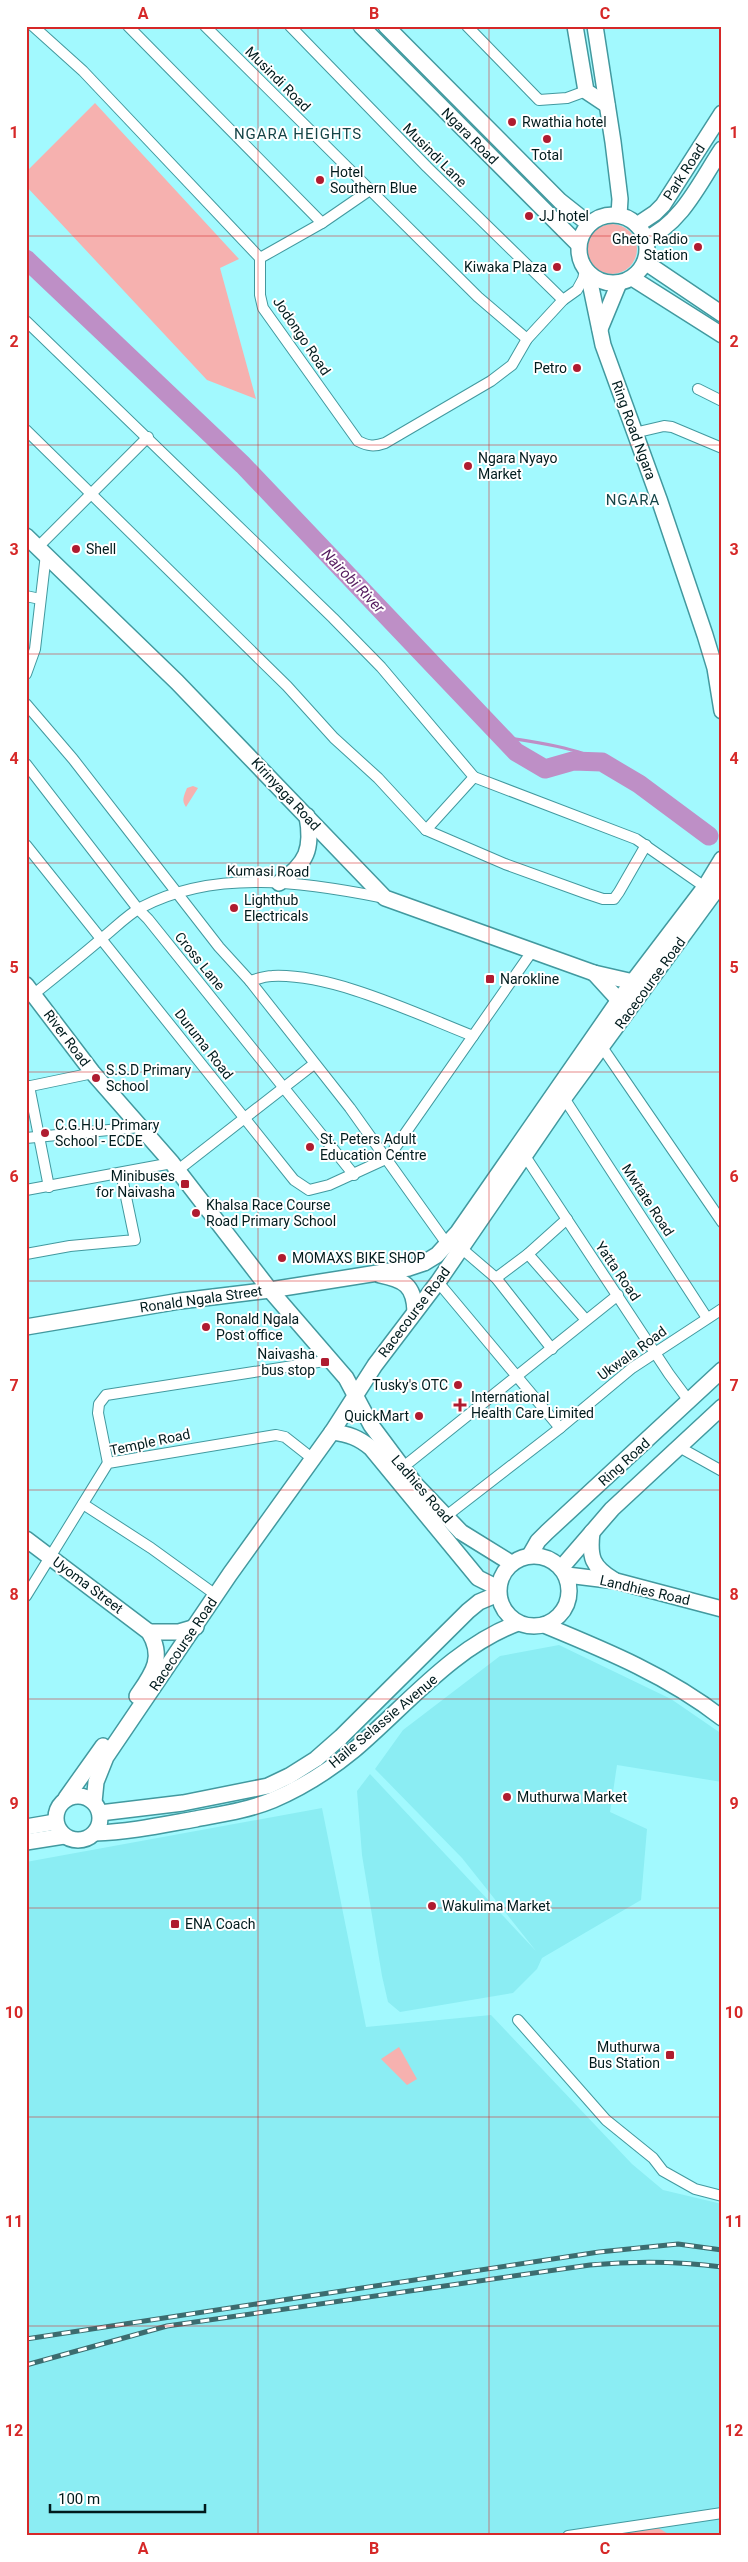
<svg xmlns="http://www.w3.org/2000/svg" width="748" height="2562" viewBox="0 0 748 2562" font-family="Roboto,sans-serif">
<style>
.built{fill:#8bedf3}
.green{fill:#f6b1af}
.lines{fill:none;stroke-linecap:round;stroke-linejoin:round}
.stream{stroke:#be8fc6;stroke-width:3}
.river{stroke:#be8fc6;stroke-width:19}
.street-casing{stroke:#42999f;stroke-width:12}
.secondary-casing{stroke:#42999f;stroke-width:18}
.street{stroke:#fff;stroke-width:10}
.secondary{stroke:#fff;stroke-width:15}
.rail-casing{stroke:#3c6c6f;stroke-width:5}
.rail{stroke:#fff;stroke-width:3;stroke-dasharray:9;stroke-linecap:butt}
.grid{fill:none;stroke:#d62828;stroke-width:1;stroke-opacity:0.55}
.poi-dot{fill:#af1c30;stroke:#fff;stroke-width:2}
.labels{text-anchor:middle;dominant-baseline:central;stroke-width:4;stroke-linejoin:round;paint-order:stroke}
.street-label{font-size:14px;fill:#011b1d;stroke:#fff}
.poi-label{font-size:14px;fill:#011b1d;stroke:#fff;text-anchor:start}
.neighbourhood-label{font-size:15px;letter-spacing:1px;fill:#164548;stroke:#fff}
.water-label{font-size:15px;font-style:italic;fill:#541b5e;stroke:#fff}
.neatline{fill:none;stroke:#d62828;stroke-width:2}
.grid-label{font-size:16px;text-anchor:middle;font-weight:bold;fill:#d62828}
</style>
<rect width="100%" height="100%" fill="#a2f9fe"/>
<g class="built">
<polygon points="559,1645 671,1699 722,1734 722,1782 617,1765 610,1812 647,1829 641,1900 542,1958 537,1969 513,1993 400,2012 388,2002 382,1976 362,1855 357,1791 370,1774 536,1951 462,1858 375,1769 403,1730 500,1656"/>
<polygon points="322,1808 366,2027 491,2015 632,2164 663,2190 722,2204 722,2536 26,2536 26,1862"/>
</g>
<g class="green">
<polygon points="95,103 239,259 220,268 256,399 207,380 26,186 26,172"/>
<circle cx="612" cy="249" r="25"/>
<path d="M 193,786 L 198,788 L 186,807 C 181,800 184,796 187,788 Z"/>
<polygon points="399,2047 417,2079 407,2085 381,2059"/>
<polygon points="655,2526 672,2536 595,2536"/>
</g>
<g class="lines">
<path class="stream" d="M 502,737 C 529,741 580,748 602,762"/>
<polyline class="river" points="26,259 243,465 516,752 545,769 573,761 602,762 639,784 709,836"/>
<g class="street-casing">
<g id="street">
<path d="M 33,26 L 83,71 L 260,258 L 260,295 L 263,308 L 358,441 C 368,446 374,447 385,443 L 491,381 L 512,365 L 527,339 L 563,300 L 577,290 L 583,279 L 585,270"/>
<polyline points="128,26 322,223"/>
<polyline points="205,26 478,297 527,339"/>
<polyline points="290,26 427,167 563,300"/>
<polyline points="467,26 539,100 567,98 586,91"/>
<polyline points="260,258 322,223 370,190"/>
<polyline points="26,321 333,618 381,667 474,777 426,830"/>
<polyline points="698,389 722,401"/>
<polyline points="26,430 287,686 334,738 378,778 426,830 505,864 588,894 603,899 614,899 619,892 646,845"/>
<polyline points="634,433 664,426 672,427 722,448"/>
<polyline points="38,547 148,437"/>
<polyline points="26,596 40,599"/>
<polyline points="26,674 35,649 46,554"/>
<polyline points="26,704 73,759 219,947 250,981 350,1108 447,1244"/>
<polyline points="26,764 138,909 148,919 354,1175"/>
<polyline points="474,777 636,839 705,887"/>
<polyline points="26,845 294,1180 309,1190 329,1185 388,1158 533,950"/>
<path d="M 250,981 C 257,979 265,976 272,976 C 332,973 417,1014 473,1036"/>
<path d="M 34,994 C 56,976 79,958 101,939 C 114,929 126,916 140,908 C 215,868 305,882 385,898"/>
<polyline points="602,1047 722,1222"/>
<polyline points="29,1086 49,1187"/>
<polyline points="26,1087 93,1073"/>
<polyline points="564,1098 707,1318"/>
<polyline points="26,1138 140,1127"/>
<polyline points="525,1156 669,1374 689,1401"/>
<polyline points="178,1170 314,1064"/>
<polyline points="26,1190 172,1163"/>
<polyline points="461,1248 496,1278 552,1349"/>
<polyline points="26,1254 70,1246 135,1240 121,1173"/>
<polyline points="528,1254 586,1320"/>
<polyline points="496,1278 528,1254 567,1219"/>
<polyline points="438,1282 560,1428"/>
<polyline points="679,1447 722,1471"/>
<polyline points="108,1463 98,1413 99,1404 106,1395 331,1360"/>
<polyline points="402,1468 618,1295"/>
<polyline points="83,1504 151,1548 216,1595"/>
<polyline points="445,1517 560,1428 632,1368 722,1309"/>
<polyline points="26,1596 108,1463 276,1435 285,1437 313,1459"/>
<polyline points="518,2020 606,2120 653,2158 663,2171 695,2189 722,2196"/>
<polyline points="568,2536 722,2513"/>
</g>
</g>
<g class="secondary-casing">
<g id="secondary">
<polyline points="361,26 578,244"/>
<polyline points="386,26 560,201 589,224"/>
<polyline points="575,26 586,91 607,105"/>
<polyline points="595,26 613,142 620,199 619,215"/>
<circle cx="613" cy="249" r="34"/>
<polyline points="637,225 655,213 663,205 722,113"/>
<path d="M 645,239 C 682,224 701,180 722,149"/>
<polyline points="645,262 722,314"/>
<polyline points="588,273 603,345 659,499 705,635 715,668 722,711"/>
<polyline points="632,278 722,335"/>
<polyline points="600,329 619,283"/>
<polyline points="26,536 177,682 385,898 594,973 642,984"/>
<path d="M 279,883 C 307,863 313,849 307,816"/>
<polyline points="594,973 625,1007"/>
<polyline points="26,985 93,1073 172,1163 270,1290 346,1378 371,1425 415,1484 461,1532 511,1563"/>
<path d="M 380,1275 C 404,1280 414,1285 415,1311"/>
<polyline points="26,1327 180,1301 270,1290 409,1268 424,1263 437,1255 458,1232 619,1000 705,887 722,859"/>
<path d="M 332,1432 C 349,1434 359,1438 371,1448 L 478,1578 L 498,1588"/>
<path d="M 592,1532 C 589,1557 592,1567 614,1580"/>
<path d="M 26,1539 L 149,1632 C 165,1658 152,1674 137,1696"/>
<polyline points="530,1555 538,1541 547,1532 722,1370"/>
<circle cx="534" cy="1591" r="35"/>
<polyline points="562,1567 612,1509 722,1407"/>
<polyline points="567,1575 616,1581 722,1609"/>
<path d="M 544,1625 C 607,1651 668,1676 722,1718"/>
<polyline points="149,1632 179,1632 196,1627"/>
<circle cx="78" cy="1818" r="22"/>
<polyline points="66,1798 103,1746"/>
<polyline points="94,1802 96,1782 106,1757 230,1574 332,1432 375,1365 438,1282 564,1098 722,882"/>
<polyline points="100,1813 183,1803 268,1786 289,1776 316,1759 341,1737 468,1611 479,1602 498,1594"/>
<polyline points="26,1827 55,1822"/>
<path d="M 95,1833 C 129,1832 162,1825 196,1819 C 222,1814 249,1810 273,1800 C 301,1788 331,1769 354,1750 C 406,1706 453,1647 518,1623"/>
<polyline points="26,1842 64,1836"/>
</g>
</g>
<use href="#street" class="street"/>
<use href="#secondary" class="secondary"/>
<g class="rail-casing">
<g id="rail">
<polyline points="26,2339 599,2252 678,2244 722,2250"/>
<path d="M 26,2365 L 167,2326 L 590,2265 C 635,2261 677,2261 722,2267"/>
</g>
</g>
<use href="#rail" class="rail"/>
</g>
<path class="grid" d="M 258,26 L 258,2536M 489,26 L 489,2536M 26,236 L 722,236M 26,445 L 722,445M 26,654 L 722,654M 26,863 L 722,863M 26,1072 L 722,1072M 26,1281 L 722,1281M 26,1490 L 722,1490M 26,1699 L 722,1699M 26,1908 L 722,1908M 26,2117 L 722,2117M 26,2326 L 722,2326"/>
<g class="poi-dot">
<circle cx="512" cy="122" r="5"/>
<circle cx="547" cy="139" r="5"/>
<circle cx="320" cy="180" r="5"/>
<circle cx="529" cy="216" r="5"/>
<circle cx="698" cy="247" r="5"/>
<circle cx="557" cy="267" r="5"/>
<circle cx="577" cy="368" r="5"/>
<circle cx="468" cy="466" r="5"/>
<circle cx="76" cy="549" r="5"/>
<circle cx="234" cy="908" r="5"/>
<rect x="485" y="974" width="10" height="10" rx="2.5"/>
<circle cx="96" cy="1078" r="5"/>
<circle cx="45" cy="1133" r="5"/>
<circle cx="310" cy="1147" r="5"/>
<rect x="180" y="1179" width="10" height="10" rx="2.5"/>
<circle cx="196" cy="1213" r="5"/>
<circle cx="282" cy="1258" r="5"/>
<circle cx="206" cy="1327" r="5"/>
<rect x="320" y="1357" width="10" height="10" rx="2.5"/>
<circle cx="458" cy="1385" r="5"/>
<path d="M457.5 1397.5h5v5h5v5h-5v5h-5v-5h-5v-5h5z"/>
<circle cx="419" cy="1416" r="5"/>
<circle cx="507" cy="1797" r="5"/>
<circle cx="432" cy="1906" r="5"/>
<rect x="170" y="1919" width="10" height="10" rx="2.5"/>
<rect x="665" y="2050" width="10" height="10" rx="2.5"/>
</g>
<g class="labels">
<g class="street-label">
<text transform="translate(278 79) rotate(45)">Musindi Road</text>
<text transform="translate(470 136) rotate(45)">Ngara Road</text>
<text transform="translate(435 155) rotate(45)">Musindi Lane</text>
<text transform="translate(684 172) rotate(-57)">Park Road</text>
<text transform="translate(302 336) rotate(56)">Jodongo Road</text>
<text transform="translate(634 430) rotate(70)">Ring Road Ngara</text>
<text transform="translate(286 794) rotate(47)">Kirinyaga Road</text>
<text transform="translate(268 871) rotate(1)">Kumasi Road</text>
<text transform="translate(200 961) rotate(51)">Cross Lane</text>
<text transform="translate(650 983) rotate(-54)">Racecourse Road</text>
<text transform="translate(67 1038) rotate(53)">River Road</text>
<text transform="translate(204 1044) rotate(52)">Duruma Road</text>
<text transform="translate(648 1200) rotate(57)">Mwtate Road</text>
<text transform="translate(618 1271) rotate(56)">Yatta Road</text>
<text transform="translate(201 1299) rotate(-8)">Ronald Ngala Street</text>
<text transform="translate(414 1312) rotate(-53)">Racecourse Road</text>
<text transform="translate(632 1353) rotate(-36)">Ukwala Road</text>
<text transform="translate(150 1442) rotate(-12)">Temple Road</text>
<text transform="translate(624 1462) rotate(-42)">Ring Road</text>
<text transform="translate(422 1489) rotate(49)">Ladhies Road</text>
<text transform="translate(88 1585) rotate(37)">Uyoma Street</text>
<text transform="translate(645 1590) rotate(13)">Landhies Road</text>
<text transform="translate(183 1644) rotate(-56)">Racecourse Road</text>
<text transform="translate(383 1721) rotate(-40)">Haile Selassie Avenue</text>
</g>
<g class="poi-label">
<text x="522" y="122">Rwathia hotel</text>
<text x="547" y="155" text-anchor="middle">Total</text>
<text x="330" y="172">Hotel<tspan x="330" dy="16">Southern Blue</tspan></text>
<text x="539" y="216">JJ hotel</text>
<text x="688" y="239" text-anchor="end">Gheto Radio<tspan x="688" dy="16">Station</tspan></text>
<text x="547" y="267" text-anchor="end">Kiwaka Plaza</text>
<text x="567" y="368" text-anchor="end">Petro</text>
<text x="478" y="458">Ngara Nyayo<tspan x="478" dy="16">Market</tspan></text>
<text x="86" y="549">Shell</text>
<text x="244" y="900">Lighthub<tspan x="244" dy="16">Electricals</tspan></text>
<text x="500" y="979">Narokline</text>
<text x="106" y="1070">S.S.D Primary<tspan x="106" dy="16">School</tspan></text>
<text x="55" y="1125">C.G.H.U. Primary<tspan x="55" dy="16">School - ECDE</tspan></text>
<text x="320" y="1139">St. Peters Adult<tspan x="320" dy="16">Education Centre</tspan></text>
<text x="175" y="1176" text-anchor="end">Minibuses<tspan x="175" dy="16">for Naivasha</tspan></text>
<text x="206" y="1205">Khalsa Race Course<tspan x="206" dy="16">Road Primary School</tspan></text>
<text x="292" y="1258">MOMAXS BIKE SHOP</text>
<text x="216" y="1319">Ronald Ngala<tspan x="216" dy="16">Post office</tspan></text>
<text x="315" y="1354" text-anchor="end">Naivasha<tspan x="315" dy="16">bus stop</tspan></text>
<text x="448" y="1385" text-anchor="end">Tusky's OTC</text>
<text x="471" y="1397">International<tspan x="471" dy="16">Health Care Limited</tspan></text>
<text x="409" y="1416" text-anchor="end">QuickMart</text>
<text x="517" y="1797">Muthurwa Market</text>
<text x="442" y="1906">Wakulima Market</text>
<text x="185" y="1924">ENA Coach</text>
<text x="660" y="2047" text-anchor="end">Muthurwa<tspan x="660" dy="16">Bus Station</tspan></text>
</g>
<g class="neighbourhood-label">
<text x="298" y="134">NGARA HEIGHTS</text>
<text x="633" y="500">NGARA</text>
</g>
<g class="water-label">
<text transform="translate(353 581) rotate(46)">Nairobi River</text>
</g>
</g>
<rect width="748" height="2562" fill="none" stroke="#ffffff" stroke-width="55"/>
<path d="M50 2504v8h155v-8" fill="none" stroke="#011b1d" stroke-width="2.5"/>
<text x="58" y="2504" font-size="15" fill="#011b1d" stroke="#ffffff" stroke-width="4" paint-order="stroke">100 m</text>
<rect x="28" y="28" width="692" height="2506" class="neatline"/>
<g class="grid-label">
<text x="143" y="19">A</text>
<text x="374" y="19">B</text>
<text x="605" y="19">C</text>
<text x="14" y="138">1</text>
<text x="734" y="138">1</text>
<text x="14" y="347">2</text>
<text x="734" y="347">2</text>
<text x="14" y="555">3</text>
<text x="734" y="555">3</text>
<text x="14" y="764">4</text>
<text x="734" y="764">4</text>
<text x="14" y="973">5</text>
<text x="734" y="973">5</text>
<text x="14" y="1182">6</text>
<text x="734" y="1182">6</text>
<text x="14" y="1391">7</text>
<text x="734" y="1391">7</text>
<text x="14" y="1600">8</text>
<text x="734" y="1600">8</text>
<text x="14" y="1809">9</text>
<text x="734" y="1809">9</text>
<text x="14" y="2018">10</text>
<text x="734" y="2018">10</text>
<text x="14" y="2227">11</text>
<text x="734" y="2227">11</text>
<text x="14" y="2436">12</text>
<text x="734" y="2436">12</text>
<text x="143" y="2554">A</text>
<text x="374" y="2554">B</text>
<text x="605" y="2554">C</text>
</g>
</svg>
